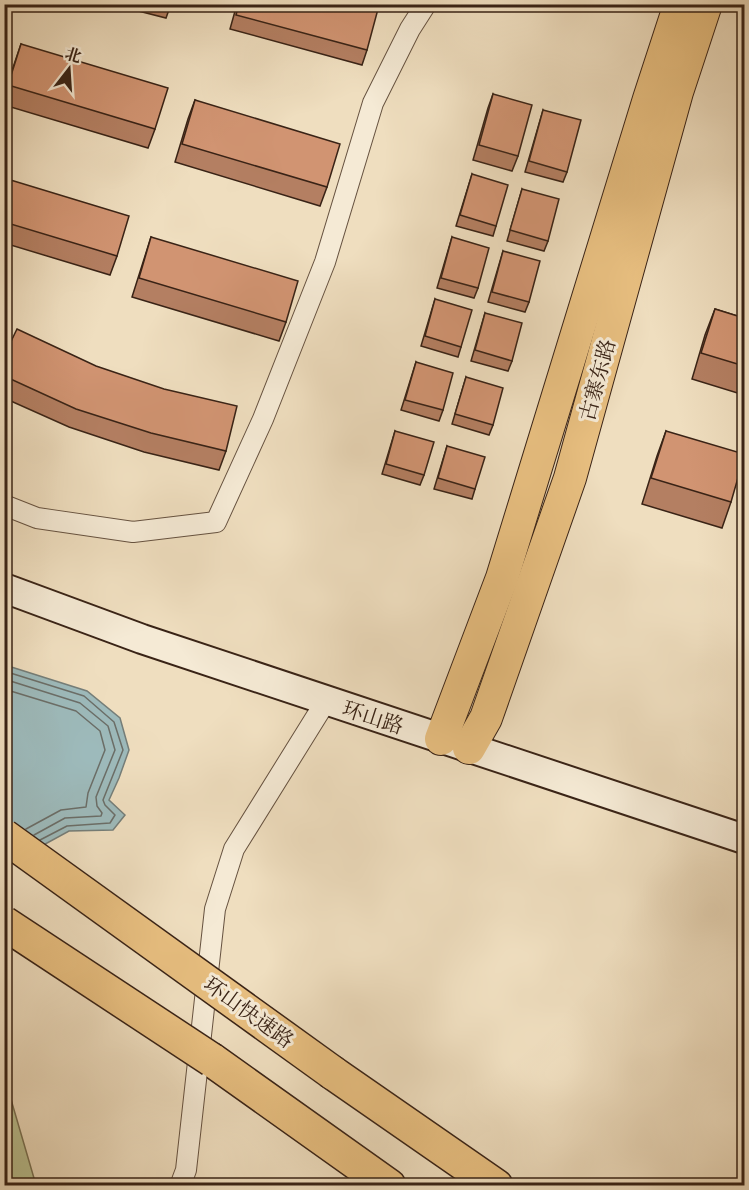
<svg xmlns="http://www.w3.org/2000/svg" width="749" height="1190" viewBox="0 0 749 1190" font-family="'Gentium Book Plus','Noto Serif SC',serif">
<style>
.green{fill:#bac191;stroke:#7a7254;stroke-width:1.5}
.water{fill:#9dbabb;stroke:#757e79;stroke-width:1.5}
.lines{fill:none;stroke-linecap:round;stroke-linejoin:round}
.shore{stroke:#6b6e68;stroke-width:1.5}
.street-casing{stroke:#665240;stroke-width:22}
.secondary-casing{stroke:#392316;stroke-width:32}
.primary-casing{stroke:#392316;stroke-width:34}
.highway-casing{stroke:#392316;stroke-width:36}
.street{stroke:#f5ead5;stroke-width:20}
.secondary{stroke:#f5ead5;stroke-width:28}
.primary{stroke:#e8bf80;stroke-width:32}
.highway{stroke:#e8bf80;stroke-width:33}
.highway-bridge-casing{stroke:#392316;stroke-width:36;stroke-linecap:butt}
.highway-bridge{stroke:#e8bf80;stroke-width:33}
.wall{fill:#b47f62;stroke:#392316;stroke-width:1.5}
.building{fill:#d19472;stroke:#392316;stroke-width:1.5}
.labels{text-anchor:middle;dominant-baseline:central;stroke-width:6;stroke-linejoin:round;paint-order:stroke}
.street-label{font-size:21px;fill:#392316;stroke:#f5ead5}
</style>
<rect width="100%" height="100%" fill="#efdebf"/>
<filter id="stains"><feTurbulence type="fractalNoise" baseFrequency=".00333" numOctaves="4"/><feColorMatrix values="0 0 0 0 .2 0 0 0 0 .09 0 0 0 0 .02 0 0 0 .5 -.17"/></filter>
<radialGradient id="worn" r=".72"><stop offset=".6" stop-color="#630" stop-opacity="0"/><stop offset="1" stop-color="#630" stop-opacity=".3"/></radialGradient>
<polygon class="green" points="5,1079 36,1185 5,1185"/>
<polygon class="water" points="5,665 87,691 120,718 129,750 119,778 109,800 125,815 113,830 69,831 5,866"/>
<g class="lines">
<g class="shore">
<polyline points="4,671 84,696 114,722 123,750 103,800 105,805 115,815 110,823 67,826 40,840"/>
<polyline points="4,679 80,703 108,726 115,750 96,797 97,806 102,813 101,816 65,818 34,835"/>
<polyline points="4,689 76,711 100,731 105,750 88,793 86,807 61,810 26,829"/>
</g>
<g class="street-casing">
<g id="street">
<polyline points="4,505 37,518 133,532 216,522 263,419 325,262 373,103 410,29 426,4"/>
<polyline points="180,1186 186,1170 215,909 234,849 326,701"/>
</g>
</g>
<g class="secondary-casing">
<polyline id="secondary" points="4,588 142,639 744,839"/>
</g>
<g class="primary-casing">
<g id="primary">
<polyline points="441,739 502,578 649,99 680,4"/>
<polyline points="469,748 486,718 570,478 677,92 706,4"/>
</g>
</g>
<g class="highway-casing">
<g id="highway">
<polyline points="212,1060 389,1186"/>
<polyline points="333,1073 496,1186"/>
</g>
</g>
<use href="#street" class="street"/>
<use href="#secondary" class="secondary"/>
<use href="#primary" class="primary"/>
<use href="#highway" class="highway"/>
<g class="highway-bridge-casing">
<g id="highway-bridge">
<polyline points="4,836 333,1073"/>
<polyline points="4,923 212,1060"/>
</g>
</g>
<use href="#highway-bridge" class="highway-bridge"/>
</g>
<g class="wall">
<polygon points="111,4 171,4 166,18"/>
<polygon points="237,4 361,4 367,50 362,65 230,29"/>
<polygon points="21,44 155,129 148,148 4,105 4,94"/>
<polygon points="493,94 518,156 512,171 473,160 488,108"/>
<polygon points="195,100 327,187 320,206 175,162 188,119"/>
<polygon points="543,110 567,172 563,182 525,172"/>
<polygon points="472,174 496,226 493,236 456,226"/>
<polygon points="4,178 117,256 110,275 4,243"/>
<polygon points="522,189 548,241 544,251 507,241"/>
<polygon points="151,237 286,322 279,341 132,297"/>
<polygon points="452,237 478,288 474,298 437,288"/>
<polygon points="503,251 529,302 525,312 488,302"/>
<polygon points="435,299 461,347 458,357 421,346"/>
<polygon points="715,309 744,318 744,395 692,379 705,335"/>
<polygon points="485,313 512,361 508,371 471,361"/>
<polygon points="4,356 226,451 219,470 144,452 69,427 4,398"/>
<polygon points="416,362 443,410 439,421 401,410"/>
<polygon points="466,377 493,425 489,435 452,424"/>
<polygon points="395,431 424,475 420,485 382,474"/>
<polygon points="666,431 731,502 722,528 642,504 657,456"/>
<polygon points="447,446 475,489 472,499 434,489"/>
</g>
<g class="building">
<polygon points="239,4 361,4 378,9 367,50 236,15"/>
<polygon points="21,44 168,88 155,129 8,85"/>
<polygon points="493,94 532,105 518,156 479,145"/>
<polygon points="195,100 340,144 327,187 182,144"/>
<polygon points="543,110 581,120 567,172 529,161"/>
<polygon points="472,174 508,185 496,226 460,215"/>
<polygon points="4,178 129,216 117,256 4,222"/>
<polygon points="522,189 559,199 548,241 510,230"/>
<polygon points="151,237 298,281 286,322 139,278"/>
<polygon points="452,237 489,248 478,288 441,278"/>
<polygon points="503,251 540,261 529,302 492,292"/>
<polygon points="435,299 472,310 461,347 425,336"/>
<polygon points="715,309 744,318 744,366 701,353"/>
<polygon points="485,313 522,323 512,361 475,350"/>
<polygon points="17,329 96,366 164,389 237,406 226,451 151,433 76,409 4,376 4,356"/>
<polygon points="416,362 453,373 443,410 405,400"/>
<polygon points="466,377 503,388 493,425 455,414"/>
<polygon points="395,431 434,442 424,475 386,464"/>
<polygon points="666,431 744,454 744,457 731,502 651,478"/>
<polygon points="447,446 485,457 475,489 438,478"/>
</g>
<g class="labels">
<g class="street-label">
<text transform="translate(597 380) rotate(-75)">古寨东路</text>
<text transform="translate(373 717) rotate(18)">环山路</text>
<text transform="translate(249 1012) rotate(36)">环山快速路</text>
</g>
</g>
<rect width="749" height="1190" fill="none" stroke="#efdebf" stroke-width="24"/>
<rect x="6" y="6" width="737" height="1178" fill="none" stroke="#392316" stroke-width="3"/>
<rect x="12" y="12" width="725" height="1166" fill="none" stroke="#392316" stroke-width="1.5"/>
<g transform="translate(69 69) rotate(17)" stroke="#f5ead5" stroke-width="4.5" paint-order="stroke">
<path d="M0-4.5L10 22L0 15L-10 22Z" fill="#392316"/>
<text y="-9" font-size="16" font-weight="bold" text-anchor="middle" fill="#392316">北</text>
</g>
<rect width="100%" height="100%" filter="url(#stains)"/>
<rect width="100%" height="100%" fill="url(#worn)"/>
</svg>
